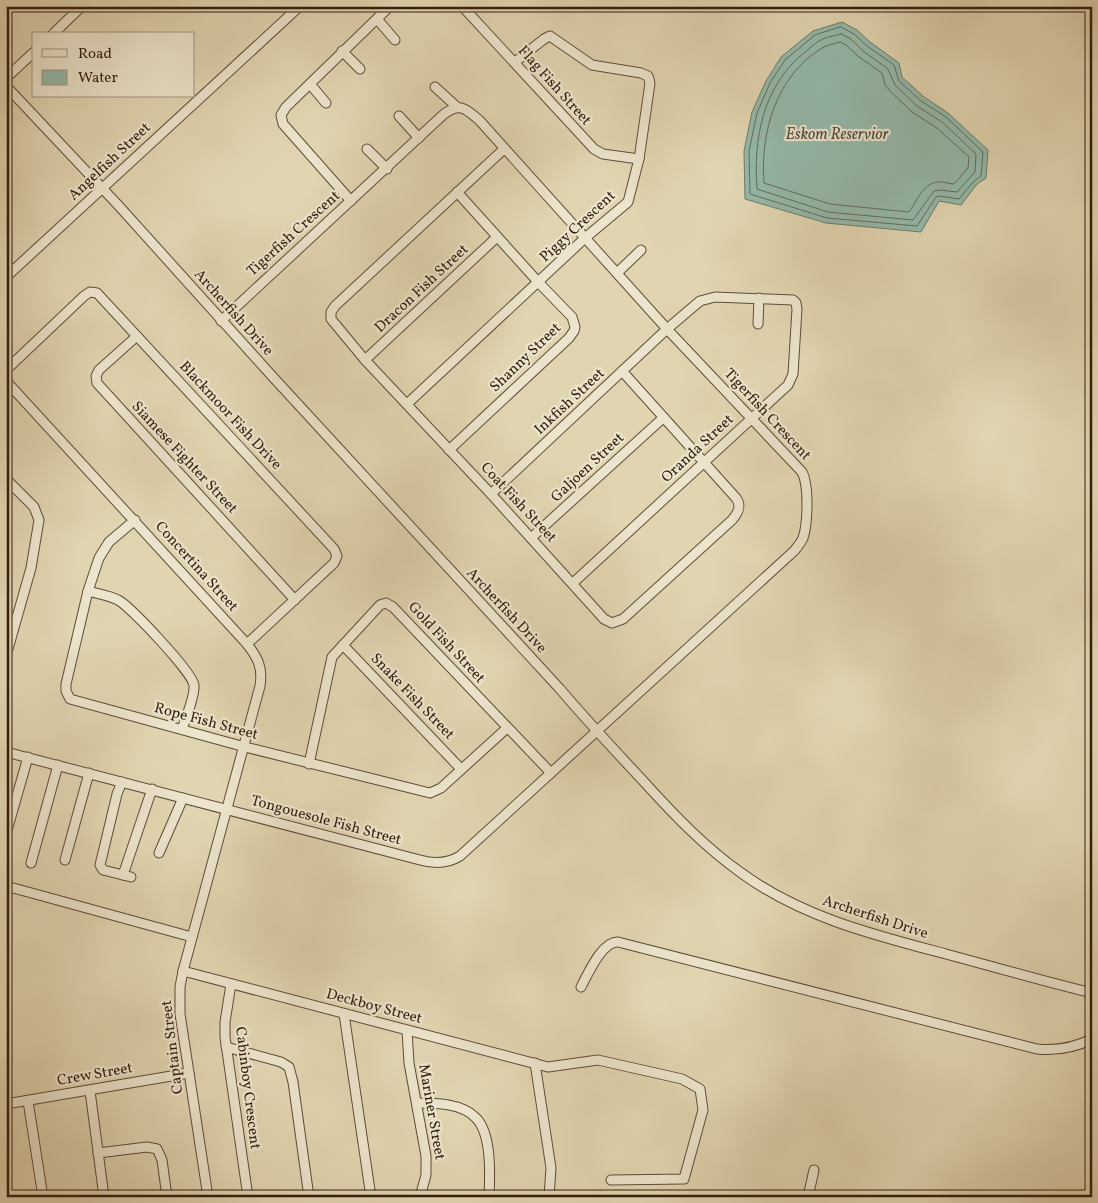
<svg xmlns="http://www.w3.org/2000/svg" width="1098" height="1203" viewBox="0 0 1098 1203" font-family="Vollkorn,serif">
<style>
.water{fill:#94b9aa;stroke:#6d7b6c}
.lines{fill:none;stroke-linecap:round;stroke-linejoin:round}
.shore{stroke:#636c5c;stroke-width:1}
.minor-casing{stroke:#5e4c37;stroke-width:11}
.minor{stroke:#ece4cc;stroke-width:9}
.labels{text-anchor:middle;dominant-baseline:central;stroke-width:4.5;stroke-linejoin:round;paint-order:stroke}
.street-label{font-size:15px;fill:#321e0e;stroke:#ece4cc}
.water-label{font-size:16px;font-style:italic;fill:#4f4c3d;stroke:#ece4cc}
</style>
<rect width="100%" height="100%" fill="#e1d5b1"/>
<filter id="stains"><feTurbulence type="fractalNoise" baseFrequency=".004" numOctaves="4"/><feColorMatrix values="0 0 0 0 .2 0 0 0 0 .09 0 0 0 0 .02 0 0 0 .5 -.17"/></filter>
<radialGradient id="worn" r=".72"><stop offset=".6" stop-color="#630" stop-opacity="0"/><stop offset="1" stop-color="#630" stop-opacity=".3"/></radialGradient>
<polygon class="water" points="842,22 857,30 870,42 899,63 902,77 924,97 948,113 988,150 986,178 977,184 961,205 939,201 921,232 826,223 745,199 744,151 752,112 766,81 781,57 813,31"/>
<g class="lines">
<g class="shore">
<polygon points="841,27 854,34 867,46 894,65 899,81 921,101 946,117 983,152 981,176 974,181 959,199 940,196 936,197 917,226 827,218 750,194 749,151 757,113 770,83 785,60 815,35"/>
<path d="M 841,34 L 851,39 L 863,51 L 888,69 L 895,85 L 917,106 L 942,122 L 976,154 L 975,172 L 957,192 L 941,190 L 934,191 L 913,220 L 828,212 L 757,189 C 753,139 763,86 804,53 C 809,49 814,44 819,41 C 825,37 834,36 841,34 Z"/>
<path d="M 840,42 L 846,45 L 859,57 L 882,73 L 885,85 L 890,91 L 912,112 L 937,128 L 969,157 L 968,168 L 954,184 C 949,184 943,181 937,182 C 923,184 916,202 909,212 L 830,204 L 764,183 C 760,133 776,76 822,48 C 827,45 834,44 840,42 Z"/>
</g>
<g class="minor-casing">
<g id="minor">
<polyline points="462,6 594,149 603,154 639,159"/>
<polyline points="377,19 395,40"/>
<polyline points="53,34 82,6"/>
<polyline points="342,51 360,69"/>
<polyline points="6,78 34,52"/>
<polyline points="310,84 326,103"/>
<path d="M 6,86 L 118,205 L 272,376 L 560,689 C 588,722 617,753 646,784 C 675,816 705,847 740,872 C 801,917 874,935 946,954 C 994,967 1043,981 1092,993"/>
<polyline points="435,87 457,107"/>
<polyline points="399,116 419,138"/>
<polyline points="367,149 387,169"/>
<path d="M 504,149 L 335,306 L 331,312 L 331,319 L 365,360 L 491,494 L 604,619 L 612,623 L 623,619 L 732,520 C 738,513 742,506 736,498 L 622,371"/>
<polyline points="351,201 283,124 281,115 286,107 390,6"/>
<polyline points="617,273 641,250"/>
<polyline points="6,277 300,6"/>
<polyline points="758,324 759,298"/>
<polyline points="137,336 99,370 96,376 97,383 295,600"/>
<polyline points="365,360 497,237"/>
<polyline points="6,370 84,296 90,292 97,293 334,549 337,556 334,563 247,644"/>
<path d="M 6,381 L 247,644 C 258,658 263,668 260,686 L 183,971 L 180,987 L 180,1014 L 208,1197"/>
<polyline points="407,404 585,238 628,202 639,159 647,104 650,83 648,76 641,73 592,65 550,36 544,39 515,62"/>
<polyline points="449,450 569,338 574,331 575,327 572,317 539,283 457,192"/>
<polyline points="6,479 34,507 39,520 31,568 6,656"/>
<polyline points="491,494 667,329 700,301 715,297 793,300 796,303 797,309 793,374 788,385 573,583"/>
<polyline points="135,520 109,542 99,558 88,591 66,684 66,691 70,699 245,747 430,793 441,788 507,728"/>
<polyline points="531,538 663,418"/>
<path d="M 88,591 C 98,594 109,595 118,600 C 130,606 192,672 194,685 C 195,696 186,718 182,729"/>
<polyline points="343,645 461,769"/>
<path d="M 6,752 L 420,860 C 434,864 447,864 460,856 L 794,551 C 797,547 801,543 803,538 C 808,523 809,485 802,472 L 667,329 L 480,121 C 466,109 461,102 444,114 L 221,321"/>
<polyline points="309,764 332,657 380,605 386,603 393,607 551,773"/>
<polyline points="122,782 117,794 100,865 103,870 131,877"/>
<polyline points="6,834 28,757"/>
<polyline points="159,853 183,798"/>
<polyline points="65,860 89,773"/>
<polyline points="31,863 58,765"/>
<polyline points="123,875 152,789"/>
<polyline points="6,886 192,937"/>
<polyline points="183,971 548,1067 598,1060 682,1079 700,1089 703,1110 684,1179 611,1180"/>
<polyline points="231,984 225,1022 225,1037 248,1197"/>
<path d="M 581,987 C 588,974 602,941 618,942 L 1037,1049 C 1057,1051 1074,1048 1092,1039"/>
<polyline points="344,1014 371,1197"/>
<polyline points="407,1031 409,1063 426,1156 426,1175 420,1197"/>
<polyline points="226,1047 281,1062 289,1067 293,1082 309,1197"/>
<polyline points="535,1063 551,1168 549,1197"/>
<polyline points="90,1091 104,1197"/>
<polyline points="28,1101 43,1197"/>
<path d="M 417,1103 C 435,1103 462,1103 476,1118 C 492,1134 490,1176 489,1197"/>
<polyline points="6,1104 189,1073"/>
<polyline points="98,1153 147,1147 157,1149 162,1160 167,1197"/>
<polyline points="808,1197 814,1170"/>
</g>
</g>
<use href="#minor" class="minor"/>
</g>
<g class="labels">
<g class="street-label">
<text transform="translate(554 86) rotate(48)">Flag Fish Street</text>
<text transform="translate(110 162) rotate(-43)">Angelfish Street</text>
<text transform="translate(578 227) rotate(-43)">Piggy Crescent</text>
<text transform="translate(294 234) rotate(-42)">Tigerfish Crescent</text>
<text transform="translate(422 289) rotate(-43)">Dracon Fish Street</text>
<text transform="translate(233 313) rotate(48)">Archerfish Drive</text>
<text transform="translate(526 358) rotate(-44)">Shanny Street</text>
<text transform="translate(570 402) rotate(-43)">Inkfish Street</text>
<text transform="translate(767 415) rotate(47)">Tigerfish Crescent</text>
<text transform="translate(230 416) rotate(47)">Blackmoor Fish Drive</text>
<text transform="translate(698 449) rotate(-43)">Oranda Street</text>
<text transform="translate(184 458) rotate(47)">Siamese Fighter Street</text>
<text transform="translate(588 468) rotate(-43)">Galjoen Street</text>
<text transform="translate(518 503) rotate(47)">Coat Fish Street</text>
<text transform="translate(196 567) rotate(48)">Concertina Street</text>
<text transform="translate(506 611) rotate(47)">Archerfish Drive</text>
<text transform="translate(446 643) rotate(47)">Gold Fish Street</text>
<text transform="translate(412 697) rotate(46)">Snake Fish Street</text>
<text transform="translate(206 722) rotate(15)">Rope Fish Street</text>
<text transform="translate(326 821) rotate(15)">Tongouesole Fish Street</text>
<text transform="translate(875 918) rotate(18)">Archerfish Drive</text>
<text transform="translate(374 1007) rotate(15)">Deckboy Street</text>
<text transform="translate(173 1047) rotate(-97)">Captain Street</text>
<text transform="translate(95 1075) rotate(-10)">Crew Street</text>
<text transform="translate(247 1088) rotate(83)">Cabinboy Crescent</text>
<text transform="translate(431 1112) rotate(80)">Mariner Street</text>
</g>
<g class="water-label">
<text x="837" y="135">Eskom Reservior</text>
</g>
</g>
<rect width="1098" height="1203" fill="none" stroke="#e1d5b1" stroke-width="25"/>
<rect x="8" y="8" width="1083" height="1188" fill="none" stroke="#321e0e" stroke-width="2.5"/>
<rect x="12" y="12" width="1073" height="1178" fill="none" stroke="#321e0e"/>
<rect x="32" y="32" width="162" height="65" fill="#ece4cc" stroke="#a29580"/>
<rect x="42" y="49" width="25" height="8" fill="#ece4cc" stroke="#a29580"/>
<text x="78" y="58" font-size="15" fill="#321e0e">Road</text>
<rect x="42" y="70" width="25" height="15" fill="#94b9aa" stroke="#a29580"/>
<text x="78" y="82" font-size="15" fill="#321e0e">Water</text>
<rect width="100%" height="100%" filter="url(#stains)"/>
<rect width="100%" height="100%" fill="url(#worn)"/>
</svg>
